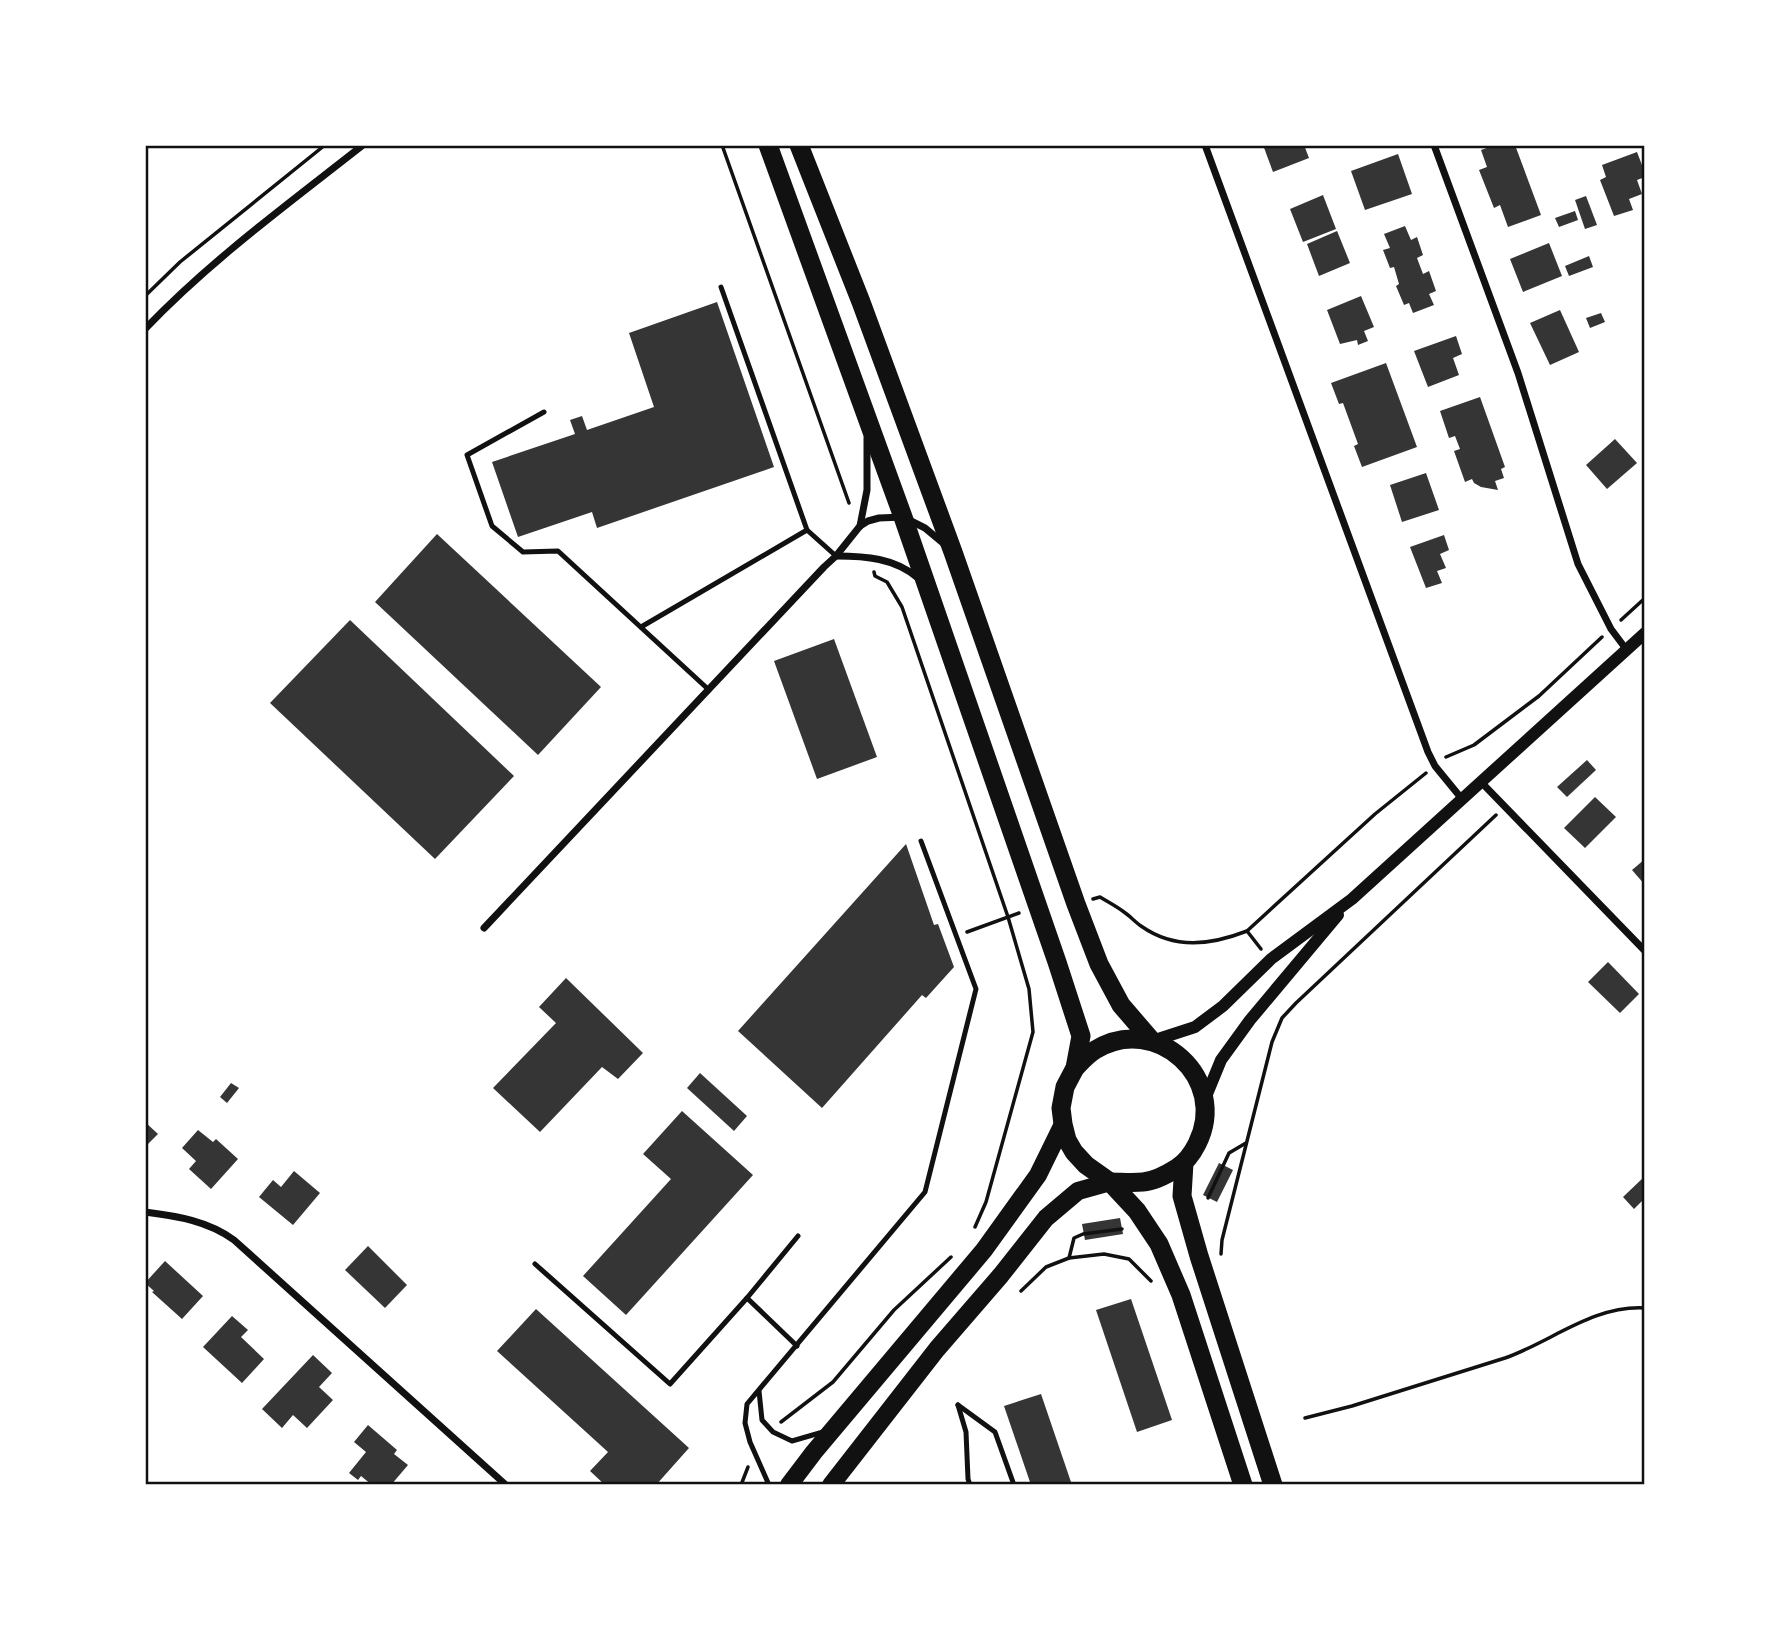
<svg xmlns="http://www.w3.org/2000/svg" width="1790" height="1630" viewBox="0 0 1790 1630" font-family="Jost,sans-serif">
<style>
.building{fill:#353535}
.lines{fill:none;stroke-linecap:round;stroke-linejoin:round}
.path{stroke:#111;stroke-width:3.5}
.service{stroke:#111;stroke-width:5}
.minor{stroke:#111;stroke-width:7}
.tertiary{stroke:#111;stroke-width:12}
.primary{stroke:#111;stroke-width:18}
.trunk{stroke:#111;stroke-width:19}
.neatline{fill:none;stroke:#111;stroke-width:2.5}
</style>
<rect width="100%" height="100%" fill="#fff"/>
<g class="building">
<polygon points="1263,145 1304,145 1309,158 1273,172"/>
<polygon points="1495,145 1515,145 1541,215 1508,227 1500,205 1494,208 1479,170 1487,167 1481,150"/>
<polygon points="1637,152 1645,173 1645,177 1637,180 1642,194 1629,199 1633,210 1614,216 1600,180 1606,177 1602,165"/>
<polygon points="1398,154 1412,194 1365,210 1351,171"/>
<polygon points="1323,195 1336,229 1303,242 1290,209"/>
<polygon points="1586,196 1597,225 1585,229 1575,200"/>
<polygon points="1575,211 1578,220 1559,227 1555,218"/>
<polygon points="1405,226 1411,240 1417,237 1423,255 1417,258 1423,274 1429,271 1436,291 1429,294 1434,305 1413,313 1409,303 1404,305 1396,286 1399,284 1394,267 1390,268 1383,250 1390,248 1384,234"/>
<polygon points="1337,231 1350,263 1319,276 1307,244"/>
<polygon points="1549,243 1562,276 1523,292 1510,259"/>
<polygon points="1589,256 1593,267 1569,276 1565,266"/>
<polygon points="1361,296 1374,327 1364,331 1368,341 1358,345 1357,340 1340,344 1327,310"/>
<polygon points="717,302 774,467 597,528 592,512 518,537 492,462 575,434 570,420 582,416 587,430 654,407 629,333"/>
<polygon points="1560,310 1579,352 1550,365 1530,323"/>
<polygon points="1601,313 1605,322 1590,328 1586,318"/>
<polygon points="1456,336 1462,354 1453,358 1459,375 1428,387 1414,351"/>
<polygon points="1386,363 1417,447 1362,467 1354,446 1358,444 1343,403 1339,404 1331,383"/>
<polygon points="1480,397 1505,467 1501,469 1504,478 1495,481 1498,490 1481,487 1474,483 1472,479 1465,482 1454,451 1460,449 1455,436 1449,438 1440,411"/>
<polygon points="1615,439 1637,463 1607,489 1586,465"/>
<polygon points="1426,473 1439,510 1402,522 1390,485"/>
<polygon points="437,534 601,687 538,755 375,602"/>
<polygon points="1444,535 1449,550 1440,554 1446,568 1437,571 1442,583 1426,588 1410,547"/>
<polygon points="350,620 514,776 435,859 270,703"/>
<polygon points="834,639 877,757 817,779 774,661"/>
<polygon points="1587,760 1596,770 1567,797 1557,787"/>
<polygon points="1595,797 1616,817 1585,848 1564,828"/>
<polygon points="906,844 934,925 938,924 954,967 926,998 922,995 822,1108 738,1031"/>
<polygon points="1645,859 1645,885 1632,870"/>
<polygon points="1608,962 1639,994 1620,1013 1588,982"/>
<polygon points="566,978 643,1053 618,1079 602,1067 540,1132 493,1088 556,1023 539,1007"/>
<polygon points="700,1073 747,1116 734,1131 687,1088"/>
<polygon points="231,1083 239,1088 227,1103 220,1097"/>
<polygon points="682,1111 753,1175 626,1315 583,1276 671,1179 643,1154"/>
<polygon points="145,1122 158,1134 145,1147"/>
<polygon points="198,1130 213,1142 216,1139 238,1159 211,1189 189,1169 196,1161 182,1148"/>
<polygon points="1219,1163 1233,1170 1217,1202 1203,1195"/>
<polygon points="294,1171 320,1193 293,1225 259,1197 273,1180 281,1187"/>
<polygon points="1645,1176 1645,1198 1634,1209 1623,1197"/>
<polygon points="1120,1218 1123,1234 1085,1240 1082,1224"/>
<polygon points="368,1246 407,1285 385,1308 345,1270"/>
<polygon points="165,1261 203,1296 182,1319 152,1292 154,1291 145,1283"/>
<polygon points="1131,1299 1172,1420 1137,1432 1096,1310"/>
<polygon points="536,1309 689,1448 656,1485 605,1485 590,1471 608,1452 497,1351"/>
<polygon points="232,1316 248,1330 241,1337 264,1359 242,1383 203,1347"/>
<polygon points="313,1355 332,1373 319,1387 333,1400 307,1428 293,1415 282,1428 262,1409"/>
<polygon points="1041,1394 1072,1485 1031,1485 1004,1406"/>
<polygon points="368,1425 397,1450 394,1454 408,1465 391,1485 372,1485 361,1476 358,1480 349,1473 366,1452 354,1442"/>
</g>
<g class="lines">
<g class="path">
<polyline points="722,145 849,503"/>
<polyline points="145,296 180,262 325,145"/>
<polyline points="874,572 875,576 887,582 902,607 1008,917 1029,989 1033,1032 986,1202 975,1227"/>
<polyline points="1621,620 1645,598"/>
<polyline points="1446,757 1474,745 1539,696 1602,637"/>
<path d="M 1093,899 L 1100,897 C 1108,902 1116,906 1124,912 C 1130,916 1135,922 1141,926 C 1175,950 1211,945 1247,931 L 1375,814 L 1426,773"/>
<polyline points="1247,931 1261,949"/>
<polyline points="967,932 1019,913"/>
<polyline points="1208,1198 1229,1153 1246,1143"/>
<polyline points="1221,1254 1222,1240 1272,1042 1282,1018 1296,1003 1496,815"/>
<polyline points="1069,1258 1074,1238 1083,1234 1122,1229"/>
<polyline points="1021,1291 1046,1267 1069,1258 1104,1254 1129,1259 1151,1281"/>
<path d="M 1305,1418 L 1352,1406 L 1505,1358 C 1551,1342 1593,1305 1645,1308"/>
<polyline points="781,1422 833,1382 894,1310 951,1257"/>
<polyline points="741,1485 748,1467"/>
</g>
<g class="service">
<polyline points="544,412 467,455 492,526 523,552 558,551 709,690"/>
<polyline points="807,530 836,556"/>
<polyline points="641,627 807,530 721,287"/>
<polyline points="535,1264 670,1384 747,1298 797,1346"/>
<polyline points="747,1298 798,1236"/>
<polyline points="759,1391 762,1420 773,1432 792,1441 823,1432"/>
<polyline points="958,1405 995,1432 1014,1485"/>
<polyline points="958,1405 966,1432 968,1479 970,1485"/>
<polyline points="769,1485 750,1442 745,1423 747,1404 925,1192 976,989 921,841"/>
</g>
<g class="minor">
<polyline points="1205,145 1428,752 1435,766 1462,799"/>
<polyline points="1434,145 1518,373 1578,564 1611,629 1626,649"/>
<path d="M 145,329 C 211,260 288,204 363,145"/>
<polyline points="860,526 867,490 867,438"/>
<path d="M 836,556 C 865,556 895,558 918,578"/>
<polyline points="1481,782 1645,951"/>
<polyline points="484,928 824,567 836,556 860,526 868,521 879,518 903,517 925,528 943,543"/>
<path d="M 145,1212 C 177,1216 208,1221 234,1240 L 506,1485"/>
</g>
<g class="tertiary">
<polyline points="1152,1041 1195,1027 1223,1006 1271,959 1352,899 1645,633"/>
<polyline points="1205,1099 1221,1060 1250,1020 1338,915"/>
</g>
<g class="primary">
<polyline points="789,1485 814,1452 984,1250 1038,1175 1063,1124"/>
<polyline points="831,1485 937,1349 1001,1275 1046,1218 1078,1191 1110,1182"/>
</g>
<g class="trunk">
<polyline points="768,145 903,517 1057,962 1081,1036 1075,1068 1065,1087 1061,1108 1063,1124 1067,1140 1074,1152 1086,1165 1110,1182 1137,1211 1159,1244 1181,1295 1243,1485"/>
<polyline points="799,145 861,302 953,552 1076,904 1099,964 1121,1005 1152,1041"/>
<path d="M 1075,1068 C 1081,1062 1087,1055 1095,1050 C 1156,1012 1230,1079 1197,1144 C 1192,1154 1186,1162 1177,1168 C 1166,1175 1155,1181 1143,1182 C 1132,1183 1121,1182 1110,1182"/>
<polyline points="1184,1163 1182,1196 1199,1256 1273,1485"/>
</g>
</g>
<rect width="1790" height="1630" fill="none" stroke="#ffffff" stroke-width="294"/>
<rect x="147" y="147" width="1496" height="1336" class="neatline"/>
</svg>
